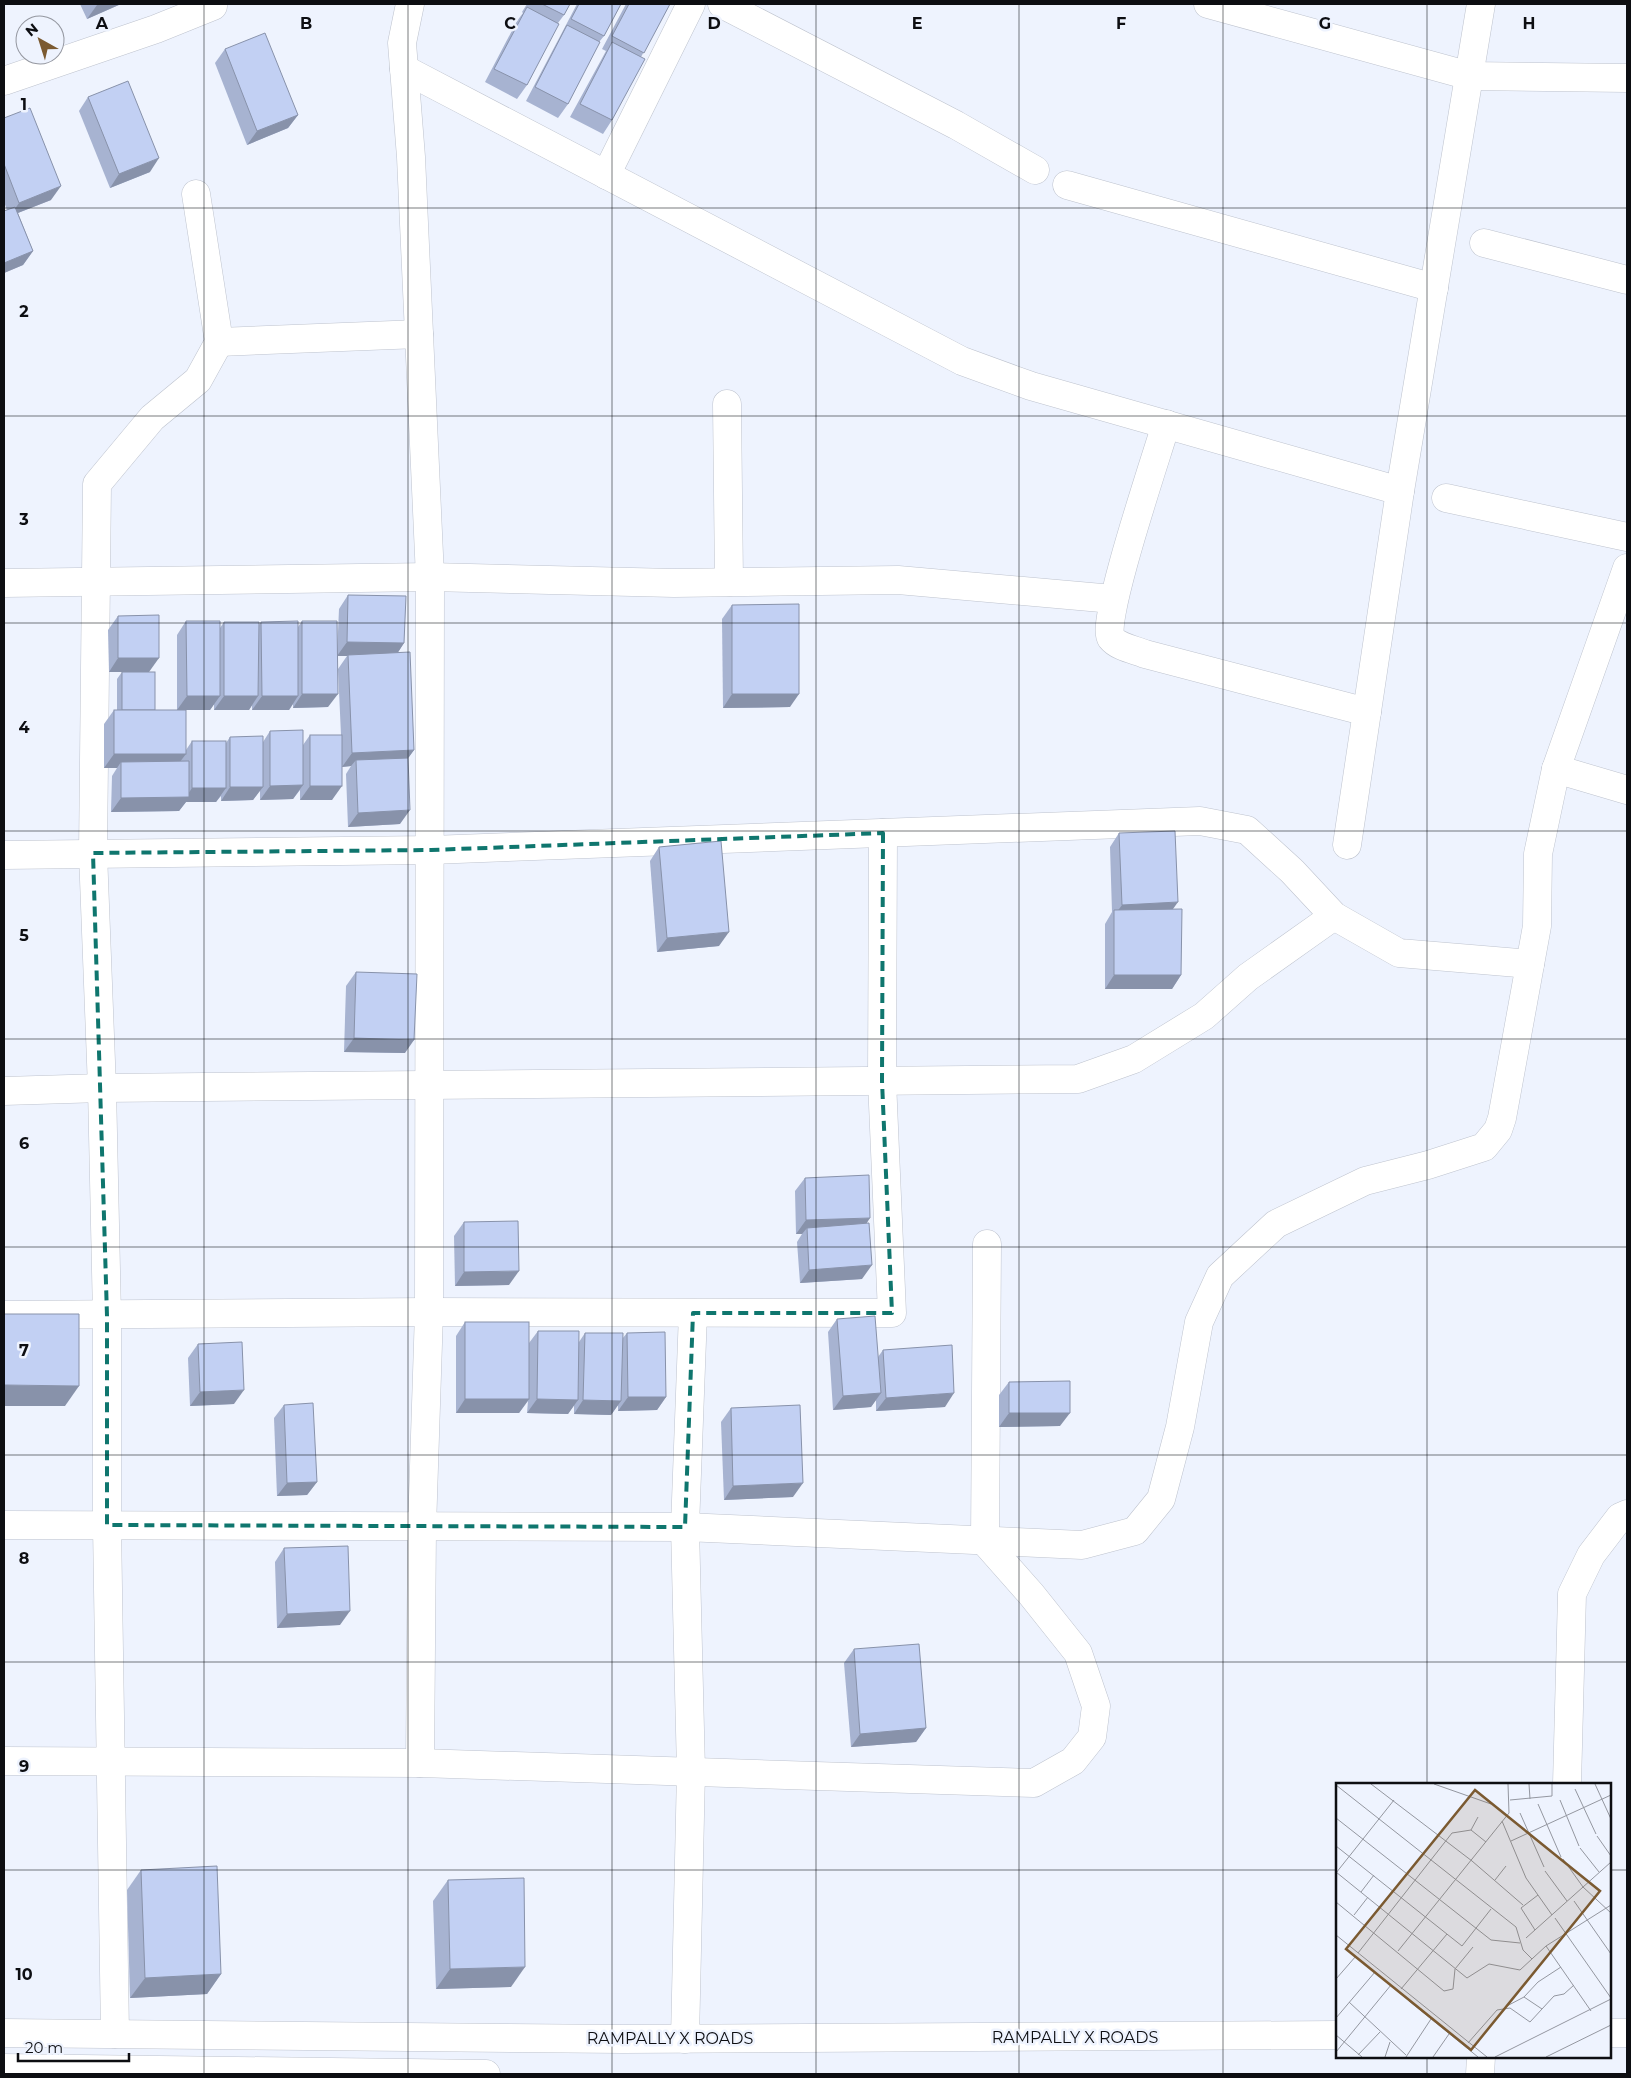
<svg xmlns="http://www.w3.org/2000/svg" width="1631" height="2078" viewBox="0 0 1631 2078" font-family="Montserrat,sans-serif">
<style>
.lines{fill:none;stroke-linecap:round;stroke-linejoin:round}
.minor-casing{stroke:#bec3ce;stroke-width:29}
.major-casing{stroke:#bec3ce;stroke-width:29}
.minor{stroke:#fff;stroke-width:28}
.major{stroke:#fff;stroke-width:28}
.wall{fill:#a7b3d1;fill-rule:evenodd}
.shaded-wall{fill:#8892aa}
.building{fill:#c2d0f3;stroke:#8892aa}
.marked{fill:none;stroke:#0f766e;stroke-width:4;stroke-dasharray:10 6;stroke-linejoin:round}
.grid{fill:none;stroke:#0d0e12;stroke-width:1;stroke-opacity:0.55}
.labels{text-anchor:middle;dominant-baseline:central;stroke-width:5;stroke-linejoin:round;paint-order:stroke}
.street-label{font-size:16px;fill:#0d0e12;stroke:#eef3fe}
.inset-road{fill:none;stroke:#9497a0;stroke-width:1}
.view{fill:#7b5a31;fill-opacity:0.15;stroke:#7b5a31;stroke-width:2.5}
.inset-edge{fill:none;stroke:#0d0e12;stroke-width:2.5}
.grid-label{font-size:16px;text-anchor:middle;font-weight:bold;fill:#0d0e12;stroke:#eef3fe;stroke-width:5;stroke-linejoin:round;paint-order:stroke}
</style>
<rect width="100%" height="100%" fill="#eef3fe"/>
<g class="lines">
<g class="minor-casing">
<g id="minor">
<polyline points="410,4 402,43 411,157 430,577 429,1312 422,1528 420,1763"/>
<polyline points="722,4 956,125 1035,170"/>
<polyline points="1208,4 1470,76 1627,78"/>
<polyline points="404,69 962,361 1031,386 1400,491"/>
<polyline points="4,81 156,29 213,6"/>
<polyline points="606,175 691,4"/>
<polyline points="1067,185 1434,288"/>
<polyline points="1484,243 1627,280"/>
<polyline points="219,342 419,334"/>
<polyline points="727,404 729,582"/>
<path d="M 1166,424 C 1158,452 1100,622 1111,638 C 1118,647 1135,650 1145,654 L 1367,712"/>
<polyline points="1446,498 1627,537"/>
<polyline points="4,583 430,577 674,583 898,580 1113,599"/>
<polyline points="1556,769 1627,790"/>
<polyline points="1347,845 1400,491 1481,4"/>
<polyline points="4,855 431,850 1200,821 1247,830 1292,871 1334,916 1399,953 1530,964"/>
<polyline points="4,1091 102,1088 1078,1079 1134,1059 1204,1016 1248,977 1334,916"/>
<polyline points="4,1315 429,1312 892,1313 882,1081 883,833"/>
<polyline points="4,1525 685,1527 1082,1545 1135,1531 1161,1499 1180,1427 1199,1322 1220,1276 1276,1224 1365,1181 1428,1165 1484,1147 1498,1130 1502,1118 1537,926 1538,854 1556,769 1627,568"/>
<polyline points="4,1761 420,1763 1034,1783 1073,1761 1092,1737 1096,1706 1078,1653 1031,1594 985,1542 987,1244"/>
<polyline points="1567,1784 1572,1594 1591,1555 1620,1517 1627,1514"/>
<polyline points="115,2034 107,1525 107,1316 102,1088 93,853 97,484 152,418 198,380 219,342 196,194"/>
<polyline points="685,2039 691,1771 685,1527 693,1313"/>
</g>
</g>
<g class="major-casing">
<g id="major">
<polyline points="4,2033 623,2039 1337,2035"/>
<polyline points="1610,2033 1627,2033"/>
<polyline points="4,2068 486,2074"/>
<polyline points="1480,2074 1481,2057"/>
</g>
</g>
<use href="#minor" class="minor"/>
<use href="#major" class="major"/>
</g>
<g class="wall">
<polygon points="80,4 121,4 87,19"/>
<polygon points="527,4 570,4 564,15 558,23 527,85 517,99 485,82 517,21 523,13 522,12"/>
<polygon points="577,4 621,4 604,36 599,42 568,104 558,118 526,101"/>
<polygon points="626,4 670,4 641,57 612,120 603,134 570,117 606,51 602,49"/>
<polygon points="225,49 298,115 288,128 247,145 215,63"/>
<polygon points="88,97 150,172 110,188 79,111"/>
<polygon points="4,118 51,200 18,213 33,251 23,265 4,273 4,211 7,210 4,202"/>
<path d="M 348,595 L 404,643 L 398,652 L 414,750 L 408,758 L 400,824 L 348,827 L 346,774 L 351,766 L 342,767 L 332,800 L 300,800 L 300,790 L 293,799 L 260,800 L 260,790 L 253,800 L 221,801 L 221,796 L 216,802 L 186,802 L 179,811 L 111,812 L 112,776 L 117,768 L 104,768 L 104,724 L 114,710 L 117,710 L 117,679 L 122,672 L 155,710 L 177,710 L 177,635 L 186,621 L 220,628 L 224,622 L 258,626 L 261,622 L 298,627 L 302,621 L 337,655 L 339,609 ZM 337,656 L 347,656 L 338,669 L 341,735 L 310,735 L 303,745 L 270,731 L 263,742 L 230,737 L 226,743 L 192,741 L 186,750 L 186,710 L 210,710 L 214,704 L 214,710 L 249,710 L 252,705 L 252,710 L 289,710 L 293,704 L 293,708 L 328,707 Z"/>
<polygon points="732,605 790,707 723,708 722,619"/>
<polygon points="118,616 149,672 109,672 108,630"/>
<polygon points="1119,833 1173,909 1181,975 1172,989 1105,989 1105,924 1112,912 1110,847"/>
<polygon points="659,847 719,946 657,952 650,861"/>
<polygon points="356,972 405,1053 344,1052 346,986"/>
<polygon points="805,1178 866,1224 862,1279 800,1283 797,1242 802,1234 796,1234 795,1191"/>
<polygon points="464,1222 509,1285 455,1286 454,1236"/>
<polygon points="837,1319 878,1357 883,1350 945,1407 876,1411 876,1400 871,1407 833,1410 828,1332"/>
<polygon points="465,1322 529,1343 538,1331 579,1342 585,1333 622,1339 627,1333 666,1397 657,1410 618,1411 618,1405 611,1415 574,1414 574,1405 568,1414 527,1413 528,1401 519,1413 456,1413 456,1336"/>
<polygon points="198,1344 234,1404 190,1406 188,1358"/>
<polygon points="1009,1382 1060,1426 999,1427 999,1395"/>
<polygon points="284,1405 317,1482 307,1495 277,1496 274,1418"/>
<polygon points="731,1408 793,1497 724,1500 721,1422"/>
<polygon points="284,1548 340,1625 277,1628 275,1562"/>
<polygon points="854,1649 926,1728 916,1742 851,1747 844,1663"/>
<polygon points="141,1870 221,1974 207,1994 130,1998 127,1890"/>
<polygon points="448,1880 511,1987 436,1989 433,1901"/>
</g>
<g class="shaded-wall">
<polygon points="100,4 121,4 87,19 97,5"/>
<polygon points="298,115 288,128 247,145 257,131"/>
<polygon points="159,158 150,172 110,188 119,174"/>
<polygon points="61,186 51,200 10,216 19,203"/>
<polygon points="33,251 23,265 4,273 4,263"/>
<polygon points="347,642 404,643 395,657 348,655 347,656 337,656"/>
<polygon points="118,658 159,658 149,672 109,672"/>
<polygon points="302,694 338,694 328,707 293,708"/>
<polygon points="732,694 799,694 790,707 723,708"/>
<polygon points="187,696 220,696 210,710 177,710"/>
<polygon points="224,696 258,696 249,710 214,710"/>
<polygon points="262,696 298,696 289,710 252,710"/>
<polygon points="414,750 404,764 356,760 351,766 342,767 352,753"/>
<polygon points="114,754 186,754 176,767 121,762 117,768 104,768"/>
<polygon points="303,785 293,799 260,800 270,786"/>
<polygon points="310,786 342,786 332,800 300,800"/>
<polygon points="230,787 263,787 253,800 221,801"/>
<polygon points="192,788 226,788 216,802 186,802 179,811 111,812 121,798 186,797"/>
<polygon points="410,810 400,824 348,827 358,813"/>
<polygon points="1178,902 1168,916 1114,916 1122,905"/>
<polygon points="729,932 719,946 657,952 667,938"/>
<polygon points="1114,975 1181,975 1172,989 1105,989"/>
<polygon points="354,1038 414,1040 405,1053 344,1052"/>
<polygon points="870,1218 861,1232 807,1228 802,1234 796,1234 806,1220"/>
<polygon points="872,1265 862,1279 800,1283 809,1270"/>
<polygon points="519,1271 509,1285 455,1286 464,1272"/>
<polygon points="4,1385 79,1386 65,1406 4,1406"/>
<polygon points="244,1390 234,1404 190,1406 200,1392"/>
<polygon points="881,1393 871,1407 833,1410 843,1396"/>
<polygon points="954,1393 945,1407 876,1411 886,1398"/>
<polygon points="628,1397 666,1397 657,1410 618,1411"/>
<polygon points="465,1399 529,1399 519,1413 456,1413"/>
<polygon points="537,1399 578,1400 568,1414 527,1413"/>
<polygon points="583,1400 621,1401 611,1415 574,1414"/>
<polygon points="1009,1413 1070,1413 1060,1426 999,1427"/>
<polygon points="317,1482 307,1495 277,1496 287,1483"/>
<polygon points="803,1483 793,1497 724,1500 733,1486"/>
<polygon points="350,1611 340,1625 277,1628 287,1614"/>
<polygon points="926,1728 916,1742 851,1747 860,1734"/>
<polygon points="525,1967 511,1987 436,1989 450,1969"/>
<polygon points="221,1974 207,1994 130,1998 145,1978"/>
</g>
<g class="building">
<polygon points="542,4 570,4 564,15"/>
<polygon points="579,4 621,4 604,36 571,19"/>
<polygon points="629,4 670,4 644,53 612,36"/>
<polygon points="527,7 559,24 527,85 494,69"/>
<polygon points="567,25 600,42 568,104 535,87"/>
<polygon points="265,33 298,115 257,131 225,49"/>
<polygon points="612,42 645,59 612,120 580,104"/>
<polygon points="128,81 159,158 119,174 88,97"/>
<polygon points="30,108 61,186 19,203 4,164 4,118"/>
<polygon points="15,207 33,251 4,263 4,211"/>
<polygon points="348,595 406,596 404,643 347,642"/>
<polygon points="799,604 799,694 732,694 732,605"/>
<polygon points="159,615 159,658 118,658 118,616"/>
<polygon points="186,621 220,621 220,696 187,696"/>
<polygon points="298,621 298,696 262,696 261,622"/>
<polygon points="302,621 337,621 338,694 302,694"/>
<polygon points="224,622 259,622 258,696 224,696"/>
<polygon points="410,652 414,750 352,753 348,655"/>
<rect x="122" y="672" width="33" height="38"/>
<rect x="114" y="710" width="72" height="44"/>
<polygon points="303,730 303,785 270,786 270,731"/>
<rect x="310" y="735" width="32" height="51"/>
<polygon points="263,736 263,787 230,787 230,737"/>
<rect x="192" y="741" width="34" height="47"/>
<polygon points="408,758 410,810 358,813 356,760"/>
<polygon points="189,761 189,797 121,798 121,762"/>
<polygon points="1175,831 1178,902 1122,905 1119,833"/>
<polygon points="721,841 729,932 667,938 659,847"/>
<polygon points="1182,909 1181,975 1114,975 1114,910"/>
<polygon points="356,972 417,974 414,1040 354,1038"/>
<polygon points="869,1175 870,1218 806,1220 805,1178"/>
<polygon points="518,1221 519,1271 464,1272 464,1222"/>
<polygon points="869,1223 872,1265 809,1270 807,1228"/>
<polygon points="4,1314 79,1314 79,1386 4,1385"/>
<polygon points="875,1316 881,1393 843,1396 837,1319"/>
<rect x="465" y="1322" width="64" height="77"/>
<polygon points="538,1331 579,1331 578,1400 537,1399"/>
<polygon points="665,1332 666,1397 628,1397 627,1333"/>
<polygon points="585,1333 623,1333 621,1401 583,1400"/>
<polygon points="242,1342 244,1390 200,1392 198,1344"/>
<polygon points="952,1345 954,1393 886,1398 883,1350"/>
<polygon points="1070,1381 1070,1413 1009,1413 1009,1382"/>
<polygon points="313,1403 317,1482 287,1483 284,1405"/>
<polygon points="800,1405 803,1483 733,1486 731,1408"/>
<polygon points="348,1546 350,1611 287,1614 284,1548"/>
<polygon points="919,1644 926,1728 860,1734 854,1649"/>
<polygon points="217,1866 221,1974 145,1978 141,1870"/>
<polygon points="524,1878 525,1967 450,1969 448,1880"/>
</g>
<path class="marked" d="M 883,833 L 882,1081 L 892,1313 L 693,1313 L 685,1527 L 107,1525 L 107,1316 L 93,853 L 431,850 Z"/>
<path class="grid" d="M 204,4 L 204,2074M 408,4 L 408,2074M 612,4 L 612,2074M 816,4 L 816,2074M 1019,4 L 1019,2074M 1223,4 L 1223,2074M 1427,4 L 1427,1784M 4,208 L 1627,208M 4,416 L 1627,416M 4,623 L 1627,623M 4,831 L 1627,831M 4,1039 L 1627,1039M 4,1247 L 1627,1247M 4,1455 L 1627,1455M 4,1662 L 1627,1662M 4,1870 L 1337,1870M 1610,1870 L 1627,1870M 1427,2057 L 1427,2074"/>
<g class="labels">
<g class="street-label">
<text x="1075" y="2037">RAMPALLY X ROADS</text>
<text x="670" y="2038">RAMPALLY X ROADS</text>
</g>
</g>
<g transform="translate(1336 1783)">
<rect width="275" height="275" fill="#eef3fe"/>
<path class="inset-road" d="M 35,1 L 136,78 L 187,122M 98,1 L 155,21M 193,1 L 194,16M 259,1 L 275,36M 0,2 L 180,144 L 187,167 L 196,176M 239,6 L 260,51M 174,17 L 216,13 L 216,1M 224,17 L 243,63M 202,21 L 225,74M 184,30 L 208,84M 0,35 L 155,157 L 184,160M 166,38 L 190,95 L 216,132M 135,47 L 150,59M 261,53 L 275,73M 175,58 L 275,12M 0,63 L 126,163 L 155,126M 244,65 L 263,89M 227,76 L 247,104 L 275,130M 209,88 L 231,118M 0,89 L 131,195 L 153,181 L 184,187 L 210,163 L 275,122M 0,90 L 58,17M 159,97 L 170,83M 25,109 L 38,92M 238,118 L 275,171M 0,119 L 108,208 L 117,206 L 119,186 L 137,164M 18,132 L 32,114M 219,135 L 275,215M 199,147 L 185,125 L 202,112M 0,152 L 151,274M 190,155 L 275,79M 210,163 L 255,228M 62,168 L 173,30 L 172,1M 22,170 L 116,50 L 135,47 L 142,34M 0,196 L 20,173M 65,206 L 111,151M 188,214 L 206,226M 73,218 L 142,274M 13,219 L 70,272M 169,224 L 188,214 L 202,199 L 225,184M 0,235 L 39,189M 0,252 L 26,274M 132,260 L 161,227 L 174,225 L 194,239 L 218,213 L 228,211 L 238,202M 0,269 L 55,202M 22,272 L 44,249M 49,274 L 54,259M 70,274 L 95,236M 97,274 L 113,251M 159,274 L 275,216M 210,274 L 275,242"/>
<path class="view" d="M 139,7 L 264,108 L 135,267 L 10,166 Z"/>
<rect width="275" height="275" class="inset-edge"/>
</g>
<g class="grid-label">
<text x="102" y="29">A</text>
<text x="306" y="29">B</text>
<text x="510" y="29">C</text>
<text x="714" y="29">D</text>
<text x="917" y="29">E</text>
<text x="1121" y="29">F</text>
<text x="1325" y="29">G</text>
<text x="1529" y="29">H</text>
<text x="24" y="110">1</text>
<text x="24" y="317">2</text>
<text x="24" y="525">3</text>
<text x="24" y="733">4</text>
<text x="24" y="941">5</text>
<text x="24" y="1149">6</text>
<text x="24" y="1356">7</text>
<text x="24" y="1564">8</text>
<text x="24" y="1772">9</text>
<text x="24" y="1980">10</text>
</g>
<rect width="1631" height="2078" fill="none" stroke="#0d0e12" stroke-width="10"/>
<g transform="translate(40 40) rotate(321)"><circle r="24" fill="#eef3fe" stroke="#9497a0"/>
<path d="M0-4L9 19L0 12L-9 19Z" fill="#7b5a31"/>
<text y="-8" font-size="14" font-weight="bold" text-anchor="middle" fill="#0d0e12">N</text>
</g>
<path d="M18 2053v8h111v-8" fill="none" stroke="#0d0e12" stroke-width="2.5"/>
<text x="25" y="2053" font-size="15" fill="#0d0e12" stroke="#eef3fe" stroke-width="4" paint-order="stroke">20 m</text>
</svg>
